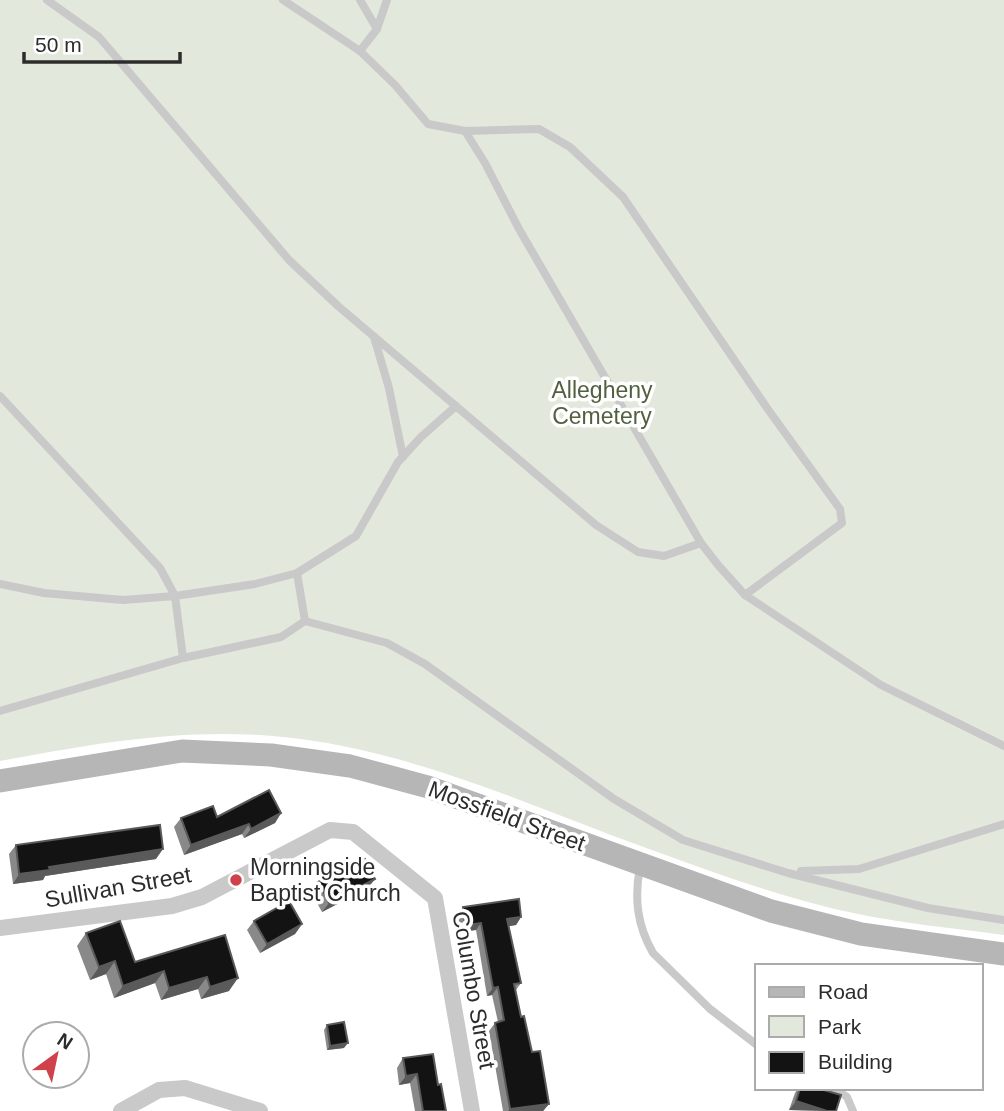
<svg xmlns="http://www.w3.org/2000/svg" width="1004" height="1111" viewBox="0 0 1004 1111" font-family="Arial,sans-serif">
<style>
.green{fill:#e2e8db}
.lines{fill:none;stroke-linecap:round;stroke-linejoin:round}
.lane{stroke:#c9c9c9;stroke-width:8}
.street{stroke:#c9c9c9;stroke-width:16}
.secondary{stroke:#b6b6b6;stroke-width:23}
.wall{fill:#898989}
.shaded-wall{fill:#5a5a5a}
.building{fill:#131313;stroke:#5a5a5a;stroke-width:2}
.poi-dot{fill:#cf424b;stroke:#fff;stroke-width:2.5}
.labels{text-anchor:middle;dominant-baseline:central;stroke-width:7;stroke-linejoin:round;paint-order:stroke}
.park-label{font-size:23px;fill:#4f613f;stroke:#fff}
.street-label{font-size:23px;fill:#2c2c2c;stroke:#fff}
.poi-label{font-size:23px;fill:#2c2c2c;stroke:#fff;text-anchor:start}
</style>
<rect width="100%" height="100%" fill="#fff"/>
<path class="green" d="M 0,0 L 1004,0 L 1004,935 C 955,928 906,924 858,914 C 794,901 732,879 671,857 C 539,811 414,748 273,736 C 181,728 90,744 0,761 Z"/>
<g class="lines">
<g class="lane">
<polyline points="47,0 99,37 289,260 338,306 596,525 638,552 664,556 701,543"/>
<polyline points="283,0 360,51 395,85 428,124 465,131 485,163 519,229 701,543 718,565 745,595 881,685 1004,746"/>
<polyline points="360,0 377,29"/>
<polyline points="360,51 377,29 387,0"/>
<polyline points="465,131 539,129 570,147 623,197 767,408 840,509 842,523 745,595"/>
<polyline points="374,337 389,388 403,457"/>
<polyline points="0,396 160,568 175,596 183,658 281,637 305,621 387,643 425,664 614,799 683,840 788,873 928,908 1004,920"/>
<polyline points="297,573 305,621"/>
<polyline points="0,584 44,593 123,600 175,596 255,584 297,573 356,536 398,462 421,437 456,406"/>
<polyline points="0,711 183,658"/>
<path d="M 640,867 C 634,898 637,925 653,953 L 710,1009 L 757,1045"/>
<polyline points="801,871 859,869 1004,824"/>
<polyline points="834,1088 847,1097 853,1111"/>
</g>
<g class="street">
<polyline points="0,928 172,906 202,897 330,830 353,832 435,898 472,1111"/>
<polyline points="121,1111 159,1090 185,1088 260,1111"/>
</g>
<polyline class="secondary" points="0,781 182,751 271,755 350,766 428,787 771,911 861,934 1004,954"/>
</g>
<g class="wall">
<polygon points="281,813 275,823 244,838 242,834 184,855 174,827 181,818 217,817"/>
<polygon points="16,845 156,859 45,876 43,880 13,884 9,854"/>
<polygon points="318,882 368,888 322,912 311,892"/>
<polygon points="463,907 521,917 516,925 509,926 521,983 516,990 521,1017 549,1104 543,1111 503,1111 489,1031 495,1023 498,1022 492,995 487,996 476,930 460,932 457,915"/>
<polygon points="254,921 302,924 295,934 260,953 247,930"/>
<polygon points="86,933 135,962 225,935 229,991 201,999 198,989 161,1000 155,983 114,998 106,974 90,980 77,946"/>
<polygon points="327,1025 344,1048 327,1050 324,1030"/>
<polygon points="403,1058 438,1085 446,1111 415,1111 410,1083 399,1085 397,1068"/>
<polygon points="798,1088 817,1088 836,1111 789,1110 795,1093"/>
</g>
<g class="shaded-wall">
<polygon points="281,813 275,823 244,838 251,829"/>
<polygon points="249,824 242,834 184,855 191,845"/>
<polygon points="163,849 156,859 45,876 43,880 13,884 19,874 49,867"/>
<polygon points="375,879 368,888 322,912 329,903"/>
<polygon points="521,917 516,925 502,927 507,919"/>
<polygon points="481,923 476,930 460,932 465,925"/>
<polygon points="302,924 295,934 260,953 267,944"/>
<polygon points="115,961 106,974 90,980 99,967"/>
<polygon points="164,971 155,983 114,998 123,986"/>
<polygon points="207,977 198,989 161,1000 169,988"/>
<polygon points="238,978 229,991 201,999 210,987"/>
<polygon points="498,987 492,995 487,996 493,988"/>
<polygon points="348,1043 344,1048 327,1050 330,1046"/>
<polygon points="417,1074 410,1083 399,1085 406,1076"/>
<polygon points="796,1101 827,1111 789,1110"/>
<polygon points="549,1104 543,1111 508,1111 510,1109"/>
</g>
<g class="building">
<polygon points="269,790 281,813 251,829 249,824 191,845 181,818 213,806 217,817"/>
<polygon points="160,825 163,849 49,867 50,870 19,874 16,845"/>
<polygon points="365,859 375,879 329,903 318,882"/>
<polygon points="519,899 521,917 507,919 521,983 514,984 521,1017 524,1016 532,1052 540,1051 549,1104 510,1109 495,1023 504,1020 498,987 493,988 481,923 465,925 463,907"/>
<polygon points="289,901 302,924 267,944 254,921"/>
<polygon points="120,921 135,962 225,935 238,978 210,987 207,977 169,988 164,971 123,986 115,961 99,967 86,933"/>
<polygon points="344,1022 348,1043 330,1046 327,1025"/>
<polygon points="433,1054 438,1085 441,1084 446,1111 423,1111 417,1074 406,1076 403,1058"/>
<polygon points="800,1088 817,1088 841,1095 836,1111 827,1111 796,1101"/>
</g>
<circle class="poi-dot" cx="236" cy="880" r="7"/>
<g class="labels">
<g class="park-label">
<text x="602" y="390">Allegheny<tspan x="602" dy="26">Cemetery</tspan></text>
</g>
<g class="street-label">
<text transform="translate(507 816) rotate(20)">Mossfield Street</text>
<text transform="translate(118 887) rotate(-10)">Sullivan Street</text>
<text transform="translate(474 990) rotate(80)">Columbo Street</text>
</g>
<g class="poi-label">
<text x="250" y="867">Morningside<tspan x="250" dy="26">Baptist Church</tspan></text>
</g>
</g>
<rect x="755" y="964" width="228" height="126" fill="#ffffff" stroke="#ababab" stroke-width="2"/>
<rect x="769" y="987" width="35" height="10" fill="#b6b6b6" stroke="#ababab" stroke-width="2"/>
<text x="818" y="999" font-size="21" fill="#2c2c2c">Road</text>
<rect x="769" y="1016" width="35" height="21" fill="#e2e8db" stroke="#ababab" stroke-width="2"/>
<text x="818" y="1034" font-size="21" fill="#2c2c2c">Park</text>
<rect x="769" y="1052" width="35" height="21" fill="#131313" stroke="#ababab" stroke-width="2"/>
<text x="818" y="1069" font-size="21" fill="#2c2c2c">Building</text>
<g transform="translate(56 1055) rotate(33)"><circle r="33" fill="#ffffff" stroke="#ababab" stroke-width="2"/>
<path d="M0-5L12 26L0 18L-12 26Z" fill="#cf424b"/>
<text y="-10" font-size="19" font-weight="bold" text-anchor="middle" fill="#2c2c2c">N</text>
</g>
<path d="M24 52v10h156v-10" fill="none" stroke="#2c2c2c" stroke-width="3.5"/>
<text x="35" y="52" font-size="21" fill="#2c2c2c" stroke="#ffffff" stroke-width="5" paint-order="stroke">50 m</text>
</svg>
